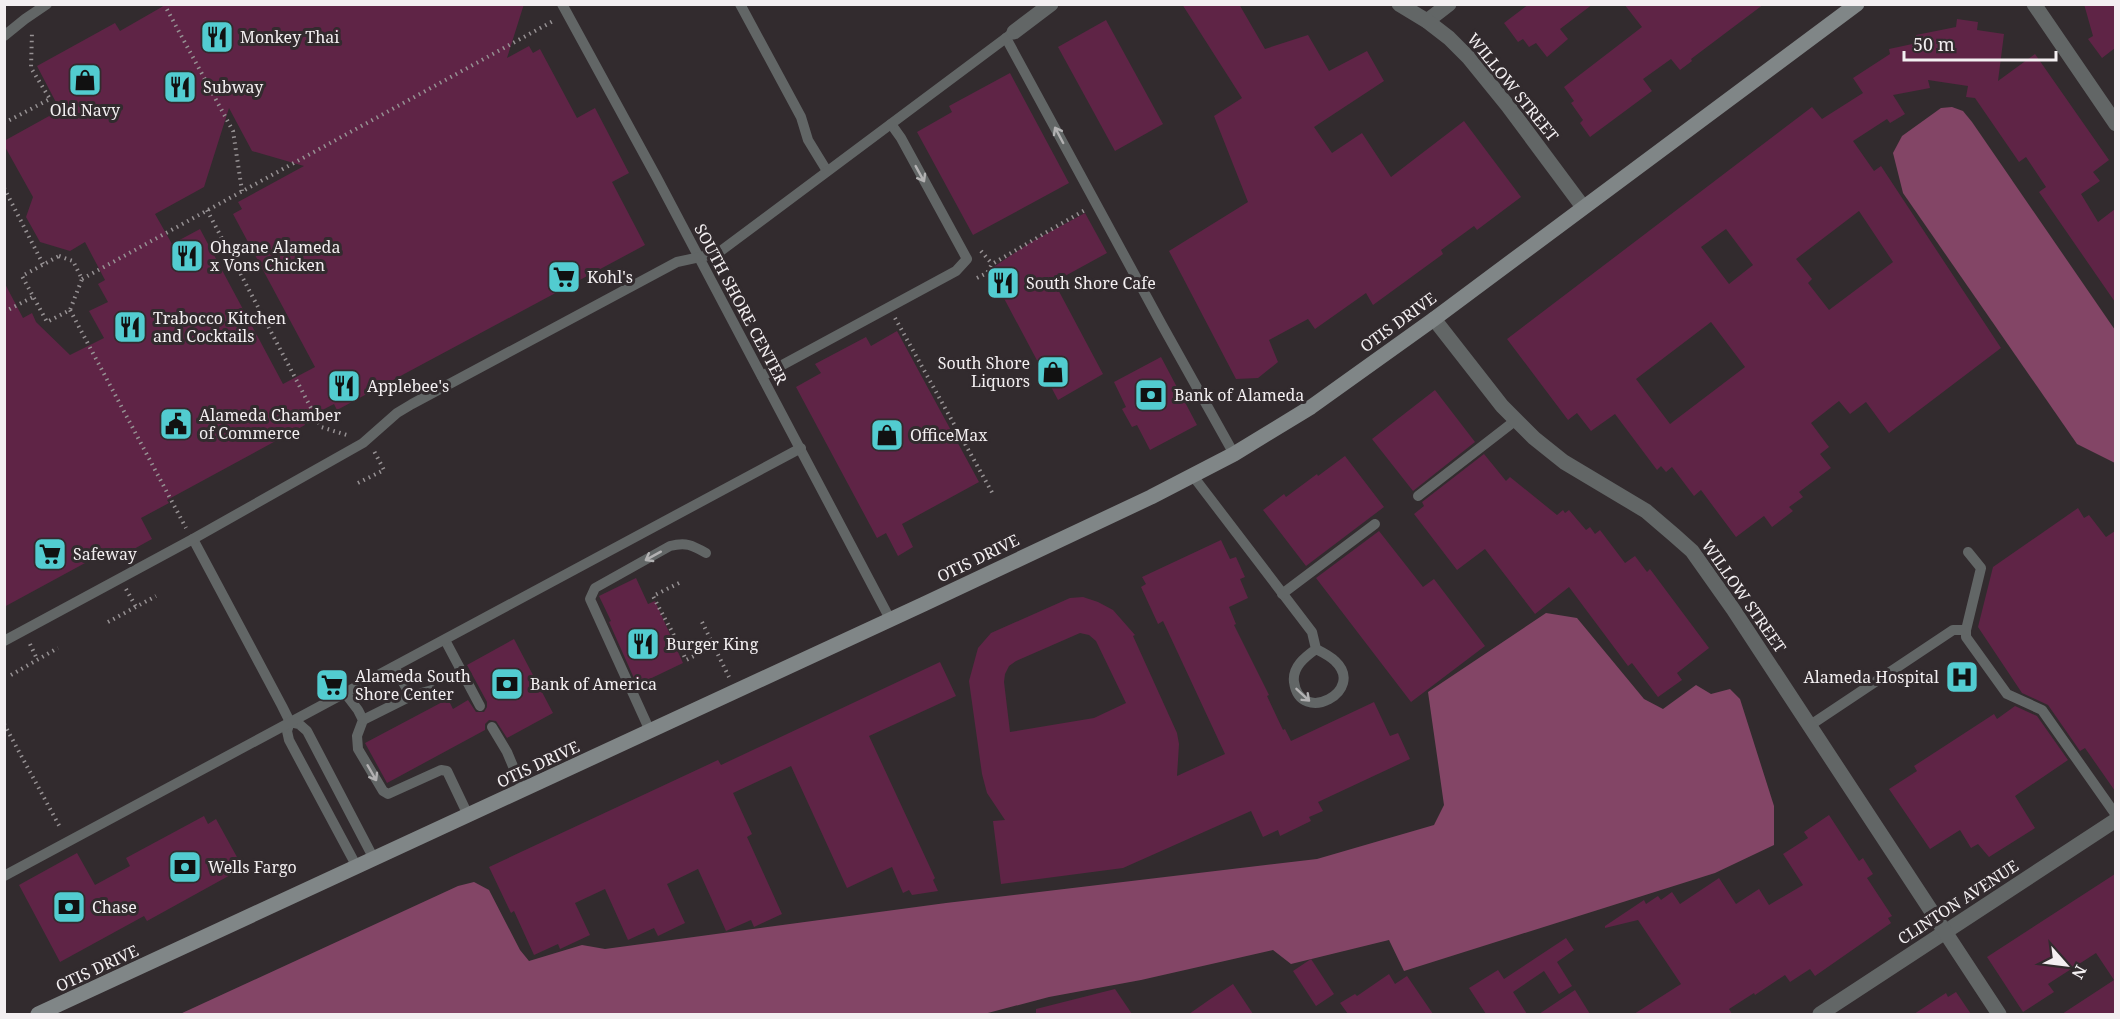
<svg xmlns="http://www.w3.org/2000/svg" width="2120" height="1019" viewBox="0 0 2120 1019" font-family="'Noto Serif',serif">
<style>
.water{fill:#834566}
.building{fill:#5f2446;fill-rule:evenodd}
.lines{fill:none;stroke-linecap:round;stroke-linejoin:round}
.path{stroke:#969193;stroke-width:4;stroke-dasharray:1.5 4.5;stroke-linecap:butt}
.service{stroke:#626666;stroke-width:10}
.minor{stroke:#626666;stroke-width:15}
.tertiary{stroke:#626666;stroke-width:15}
.secondary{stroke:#808687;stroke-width:15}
.oneway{stroke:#b2b1b2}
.labels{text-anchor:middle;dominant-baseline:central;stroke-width:6;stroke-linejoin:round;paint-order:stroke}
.poi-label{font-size:16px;fill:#f3eff1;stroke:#322b2e;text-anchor:start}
.street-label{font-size:16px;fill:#f3eff1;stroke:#322b2e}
</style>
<rect width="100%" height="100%" fill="#322b2e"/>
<g class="water">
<polygon points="1952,107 1963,111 1972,122 2115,330 2115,463 2077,444 1903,193 1893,153 1902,136 1941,108"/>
<polygon points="1546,613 1577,618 1644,699 1663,709 1696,685 1711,694 1730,689 1740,699 1774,806 1774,845 1715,873 1404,971 1389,940 1291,964 1273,950 1141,980 1049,997 984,1014 180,1014 458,886 474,882 489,890 520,950 529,961 582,945 605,949 946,903 1317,859 1434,825 1444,805 1428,692"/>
</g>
<g class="building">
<path d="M 167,4 L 524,4 L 507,58 L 529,46 L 533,53 L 540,49 L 577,118 L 595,108 L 629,173 L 612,182 L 645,245 L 337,410 L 334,404 L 303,420 L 305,425 L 167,500 L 169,503 L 141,518 L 152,539 L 114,560 L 109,550 L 4,607 L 4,282 L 23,318 L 32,313 L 36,322 L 70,355 L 104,338 L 89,311 L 108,302 L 98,284 L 105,280 L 85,242 L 70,251 L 40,242 L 26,217 L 33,197 L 4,145 L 4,141 L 60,110 L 37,66 L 115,23 L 120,31 ZM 229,108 L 252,151 L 304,166 L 238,202 L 242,209 L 233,214 L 315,367 L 283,384 L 200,229 L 172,244 L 155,214 L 204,187 Z"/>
<polygon points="1182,4 1239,4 1265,49 1308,35 1329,71 1367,51 1384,81 1314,127 1332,153 1362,133 1391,177 1464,121 1521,197 1477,230 1474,226 1441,250 1443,254 1373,305 1366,293 1315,329 1308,319 1269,340 1278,362 1258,378 1236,379 1169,251 1248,202 1214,116 1242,98"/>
<polygon points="1529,4 1593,4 1560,29 1568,39 1547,57 1536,43 1529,47 1523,39 1518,42 1504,23"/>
<polygon points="1624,4 1764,4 1691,59 1692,61 1680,70 1671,59 1643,79 1652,91 1590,137 1580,123 1583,120 1571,103 1574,101 1564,87 1642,27"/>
<polygon points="2084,4 2115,4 2115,48 2102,58 2088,39 2093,36"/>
<path d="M 1957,19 L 1978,22 L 1977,30 L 2004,34 L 1998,81 L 2035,54 L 2109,160 L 2093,172 L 2100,181 L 2081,194 L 2098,222 L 2115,209 L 2115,302 L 2039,192 L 2046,187 L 2026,157 L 2019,162 L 1975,98 L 1966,97 L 1968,86 L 1928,80 L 1930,88 L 1893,95 L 1905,114 L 1890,123 L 1887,119 L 1853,141 L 1874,171 L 1881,166 L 2001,348 L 1889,433 L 1866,402 L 1850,414 L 1839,401 L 1811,423 L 1829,447 L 1820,454 L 1831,468 L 1799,492 L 1803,497 L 1789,507 L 1793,511 L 1772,527 L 1764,516 L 1736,537 L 1701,490 L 1694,496 L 1672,467 L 1666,472 L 1661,466 L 1657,470 L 1615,414 L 1591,431 L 1577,413 L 1568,420 L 1507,339 L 1812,107 L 1822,119 L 1863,93 L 1853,78 L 1890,54 L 1889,49 L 1917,43 L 1916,35 L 1956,27 ZM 1859,211 L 1893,262 L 1829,310 L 1808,283 L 1812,279 L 1796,259 ZM 1726,229 L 1753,265 L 1729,284 L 1701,247 ZM 1711,322 L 1745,367 L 1670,424 L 1636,379 Z"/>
<polygon points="1106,20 1163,124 1115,151 1058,47"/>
<polygon points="1010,73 1069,183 973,235 917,132 952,112 949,106"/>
<polygon points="1085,213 1107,253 1054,282 1103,374 1058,400 989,270 1031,242"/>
<polygon points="897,331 979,482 902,524 913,547 898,556 886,533 877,538 796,387 821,373 815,364 866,337 871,346"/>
<polygon points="1161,357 1197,425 1150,450 1137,425 1132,427 1122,409 1126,407 1114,382"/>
<polygon points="1435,390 1475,442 1413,491 1372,439"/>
<polygon points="1484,454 1506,481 1510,477 1557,515 1563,510 1565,513 1569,510 1586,530 1590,527 1595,534 1600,530 1625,563 1635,556 1647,572 1650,569 1709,648 1677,673 1682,680 1658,697 1632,663 1628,666 1569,587 1535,614 1485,549 1457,570 1414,514 1424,506 1422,502"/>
<polygon points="1345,456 1384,507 1306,566 1263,510 1284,494 1286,497 1317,474 1318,476"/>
<polygon points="2078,508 2084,518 2089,515 2106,537 2115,531 2115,791 2085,748 2080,751 2048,705 2022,693 1978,627 1993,567"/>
<polygon points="1379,531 1423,587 1434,579 1485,646 1411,702 1316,578"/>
<path d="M 1221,540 L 1230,559 L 1236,557 L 1245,577 L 1240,579 L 1248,598 L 1229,607 L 1236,624 L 1234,625 L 1269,695 L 1267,696 L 1283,730 L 1285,729 L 1291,741 L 1374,702 L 1390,736 L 1398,733 L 1410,759 L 1318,802 L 1323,811 L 1309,817 L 1311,821 L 1280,836 L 1278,830 L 1263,837 L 1251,811 L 1123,868 L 1001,884 L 993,821 L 1005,820 L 987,793 L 982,774 L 969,681 L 978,648 L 991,633 L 1070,598 L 1083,597 L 1098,602 L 1113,610 L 1135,635 L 1133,636 L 1177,733 L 1179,744 L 1177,776 L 1225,754 L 1163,621 L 1158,624 L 1141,587 L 1146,584 L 1142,577 ZM 1080,633 L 1089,635 L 1096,641 L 1126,703 L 1094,718 L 1010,732 L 1004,682 L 1005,674 L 1009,666 L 1016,661 Z"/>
<polygon points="636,578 648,604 655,601 683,663 637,685 609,622 611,621 599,596"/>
<polygon points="514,639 553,713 507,738 496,721 489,720 485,724 485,730 387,783 365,743 448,699 453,709 468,700 476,712 484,712 487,707 487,702 467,665"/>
<polygon points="940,662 956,696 869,736 935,878 933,880 938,891 912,895 909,890 903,893 892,867 847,888 791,766 733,793 752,834 747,837 782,914 754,927 751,920 726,931 698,869 667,884 685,923 658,936 654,928 628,940 605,889 575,903 590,935 560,949 558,944 534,955 514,911 511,913 489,867 718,760 721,765"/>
<polygon points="2015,706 2037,716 2068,760 2015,796 2035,828 1989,857 1978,844 1971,848 1960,830 1930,849 1889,789 1917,771 1914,766 1994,714 1997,719"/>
<polygon points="1829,815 1859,861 1863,858 1873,874 1867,878 1892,916 1888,918 1891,923 1815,976 1810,969 1790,982 1785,975 1755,995 1754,993 1729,1009 1732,1014 1634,1014 1681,984 1638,920 1605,928 1605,926 1644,900 1646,904 1658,896 1661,900 1672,892 1680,904 1719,878 1736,904 1759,889 1769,905 1803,885 1783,854 1808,838 1804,832"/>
<polygon points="204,816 208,824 216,819 243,868 147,921 144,916 60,962 19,885 77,853 95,885 130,866 126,858"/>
<polygon points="2115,874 2115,1014 2062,1014 2114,980 2096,953 2048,984 2054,992 2023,1012 1987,957"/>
<polygon points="1566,938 1574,950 1557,962 1572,986 1559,994 1544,971 1513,992 1527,1014 1486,1014 1469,988 1498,970 1504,979"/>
<polygon points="1311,959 1334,994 1316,1006 1293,971"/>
<polygon points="1389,974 1395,984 1407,976 1433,1014 1348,1014 1340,1003 1355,994 1357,996"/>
<polygon points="1233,984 1253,1014 1189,1014 1209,1000"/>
<polygon points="1115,989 1132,1014 1036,1014 1036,1009"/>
<polygon points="1575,990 1590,1014 1539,1014"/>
<polygon points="1956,992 1971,1014 1914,1014 1946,993 1948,997"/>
</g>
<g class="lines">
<g class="path">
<polyline points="164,4 233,131 242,191"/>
<polyline points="4,123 50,99 31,68 32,32"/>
<polyline points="4,188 43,264"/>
<polyline points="207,210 321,427 347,435"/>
<polyline points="981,251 992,264"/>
<polygon points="59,256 73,261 82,279 70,310 47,322 22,276"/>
<polyline points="977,278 987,273 992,264 1085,210"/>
<polyline points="82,279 555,20"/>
<polyline points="70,310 186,528"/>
<polyline points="4,312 33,297"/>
<polyline points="895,318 994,496"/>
<polyline points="358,483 384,470 374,451"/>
<path d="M 679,583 L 653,596 C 664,618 676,637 686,660 L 714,646"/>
<polyline points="126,589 136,607"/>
<polyline points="108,622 156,596"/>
<polyline points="702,622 729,677"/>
<polyline points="30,644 37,659"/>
<polyline points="11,675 58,648"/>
<polyline points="4,724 61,829"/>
</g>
<g class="service">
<polyline points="562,4 657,178 890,619"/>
<polyline points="740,4 801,117 808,140 827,171"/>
<polyline points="4,36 25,19 47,4"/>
<polyline points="1006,38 1162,325 1234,454"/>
<polyline points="762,376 956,271 967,259 901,138 891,124"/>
<path d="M 1193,476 L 1312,632 L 1316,649 C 1322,652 1330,656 1335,661 C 1367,691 1300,726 1294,682 C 1292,667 1305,657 1316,649"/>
<polyline points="1418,496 1516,420"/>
<polyline points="193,539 282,706 290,722 287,731 289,740 357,867"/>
<polyline points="1968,552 1981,568 1966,630 1966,637 2007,694 2042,710 2116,815"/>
<polyline points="1282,594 1375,524"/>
<polyline points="445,640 480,706"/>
<polyline points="4,641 193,539 363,443 397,413 412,404 677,262 718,253 1014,32"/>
<polyline points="394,667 411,696"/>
<polyline points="345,693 358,710 363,720 357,736 358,749 383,791 388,794 441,770 447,771 468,815"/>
<polyline points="363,720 411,696 432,690"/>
<polyline points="290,722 299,724 307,731 374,859"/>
<polyline points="1809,726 1953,630 1966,630"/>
<polyline points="492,727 507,752 523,790"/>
<path d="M 650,731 L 590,599 L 595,588 L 670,546 C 686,542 692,545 706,553"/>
<polyline points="4,876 801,448"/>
</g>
<g class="minor">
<polyline points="2034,4 2116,124"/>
<polyline points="1427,21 1449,4"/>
<polyline points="1014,32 1051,4"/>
<polyline points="1820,1014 2116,820"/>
</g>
<g class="tertiary">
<polyline points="1399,4 1427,21 1449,38 1469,58 1508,106 1583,207"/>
<polyline points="1434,319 1502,406 1534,438 1564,462 1646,511 1674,535 1692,551 1733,609 1999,1014"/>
</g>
<polyline class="secondary" points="38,1014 924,604 1151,497 1234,454 1311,407 1434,319 1857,4"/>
</g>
<defs><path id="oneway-shaft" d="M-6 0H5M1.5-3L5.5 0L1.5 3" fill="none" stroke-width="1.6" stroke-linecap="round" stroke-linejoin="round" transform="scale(1.5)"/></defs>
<g class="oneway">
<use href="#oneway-shaft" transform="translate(1059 135) rotate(-118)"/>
<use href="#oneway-shaft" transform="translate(920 174) rotate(61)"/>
<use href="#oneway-shaft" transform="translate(653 556) rotate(151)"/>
<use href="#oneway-shaft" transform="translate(1303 695) rotate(43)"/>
<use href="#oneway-shaft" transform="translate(372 773) rotate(60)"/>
</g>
<defs>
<g id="restaurant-square" transform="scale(1.725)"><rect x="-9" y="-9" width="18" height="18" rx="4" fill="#52ccd0" stroke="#322b2e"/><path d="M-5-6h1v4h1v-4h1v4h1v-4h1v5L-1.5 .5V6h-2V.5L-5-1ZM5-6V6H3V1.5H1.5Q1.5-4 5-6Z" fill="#111"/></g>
<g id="shop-square" transform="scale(1.725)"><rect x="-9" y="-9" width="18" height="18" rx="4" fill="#52ccd0" stroke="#322b2e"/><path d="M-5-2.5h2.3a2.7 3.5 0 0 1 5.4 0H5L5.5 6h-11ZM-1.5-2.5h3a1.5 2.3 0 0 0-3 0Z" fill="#111"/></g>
<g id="supermarket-square" transform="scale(1.725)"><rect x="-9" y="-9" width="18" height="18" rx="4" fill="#52ccd0" stroke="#322b2e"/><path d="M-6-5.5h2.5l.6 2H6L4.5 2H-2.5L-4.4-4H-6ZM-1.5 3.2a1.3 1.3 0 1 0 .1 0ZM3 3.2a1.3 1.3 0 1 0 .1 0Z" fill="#111"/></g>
<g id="bank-square" transform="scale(1.725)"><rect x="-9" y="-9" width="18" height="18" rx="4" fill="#52ccd0" stroke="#322b2e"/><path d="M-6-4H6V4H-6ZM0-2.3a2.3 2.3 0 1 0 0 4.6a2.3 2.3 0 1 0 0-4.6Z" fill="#111"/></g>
<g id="civic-square" transform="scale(1.725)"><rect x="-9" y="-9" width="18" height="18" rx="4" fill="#52ccd0" stroke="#322b2e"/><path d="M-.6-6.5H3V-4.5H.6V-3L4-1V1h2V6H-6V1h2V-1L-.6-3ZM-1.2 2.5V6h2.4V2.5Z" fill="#111"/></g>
<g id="hospital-square" transform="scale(1.725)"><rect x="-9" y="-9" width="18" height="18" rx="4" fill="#52ccd0" stroke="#322b2e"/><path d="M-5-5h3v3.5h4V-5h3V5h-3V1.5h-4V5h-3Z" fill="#111"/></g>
</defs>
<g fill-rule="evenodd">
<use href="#restaurant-square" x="217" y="37"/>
<use href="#shop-square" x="85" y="80"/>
<use href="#restaurant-square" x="180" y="87"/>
<use href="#restaurant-square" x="187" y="256"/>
<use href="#supermarket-square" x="564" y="277"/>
<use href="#restaurant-square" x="1003" y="283"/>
<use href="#restaurant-square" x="130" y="327"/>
<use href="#shop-square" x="1053" y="372"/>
<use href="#restaurant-square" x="344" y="386"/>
<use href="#bank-square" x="1151" y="395"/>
<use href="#civic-square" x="176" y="424"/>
<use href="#shop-square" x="887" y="435"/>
<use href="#supermarket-square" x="50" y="554"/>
<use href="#restaurant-square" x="643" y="644"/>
<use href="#hospital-square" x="1962" y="677"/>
<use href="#bank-square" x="507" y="684"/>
<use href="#supermarket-square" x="332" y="685"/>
<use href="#bank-square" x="185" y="867"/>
<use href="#bank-square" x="69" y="907"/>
</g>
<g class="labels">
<g class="poi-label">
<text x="240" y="37">Monkey Thai</text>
<text x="203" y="87">Subway</text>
<text x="85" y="110" text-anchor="middle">Old Navy</text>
<text x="210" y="247">Ohgane Alameda<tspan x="210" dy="18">x Vons Chicken</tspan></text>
<text x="587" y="277">Kohl's</text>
<text x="1026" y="283">South Shore Cafe</text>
<text x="153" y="318">Trabocco Kitchen<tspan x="153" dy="18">and Cocktails</tspan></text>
<text x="1030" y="363" text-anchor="end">South Shore<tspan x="1030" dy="18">Liquors</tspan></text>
<text x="367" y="386">Applebee's</text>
<text x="1174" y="395">Bank of Alameda</text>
<text x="199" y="415">Alameda Chamber<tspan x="199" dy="18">of Commerce</tspan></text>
<text x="910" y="435">OfficeMax</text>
<text x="73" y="554">Safeway</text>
<text x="666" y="644">Burger King</text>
<text x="355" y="676">Alameda South<tspan x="355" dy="18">Shore Center</tspan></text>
<text x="1939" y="677" text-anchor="end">Alameda Hospital</text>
<text x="530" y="684">Bank of America</text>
<text x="208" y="867">Wells Fargo</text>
<text x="92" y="907">Chase</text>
</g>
<g class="street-label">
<text transform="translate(1513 87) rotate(51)">WILLOW STREET</text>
<text transform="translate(741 304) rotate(62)">SOUTH SHORE CENTER</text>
<text transform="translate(1398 322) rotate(-36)">OTIS DRIVE</text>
<text transform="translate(978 558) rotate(-26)">OTIS DRIVE</text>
<text transform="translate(1744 596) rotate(55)">WILLOW STREET</text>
<text transform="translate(538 764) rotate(-25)">OTIS DRIVE</text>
<text transform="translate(1958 902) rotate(-33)">CLINTON AVENUE</text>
<text transform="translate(97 968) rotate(-25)">OTIS DRIVE</text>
</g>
</g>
<rect width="2120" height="1019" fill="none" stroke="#f3eff1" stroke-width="12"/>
<g transform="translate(2066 965) rotate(118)" stroke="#322b2e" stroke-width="4.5" paint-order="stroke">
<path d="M0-4.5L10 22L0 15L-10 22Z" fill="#f3eff1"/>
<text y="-9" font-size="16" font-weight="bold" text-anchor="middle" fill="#f3eff1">N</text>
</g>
<path d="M1904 51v9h152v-9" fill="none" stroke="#f3eff1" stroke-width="3"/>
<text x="1913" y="51" font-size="18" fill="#f3eff1" stroke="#322b2e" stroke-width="4.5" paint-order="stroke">50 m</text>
</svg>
